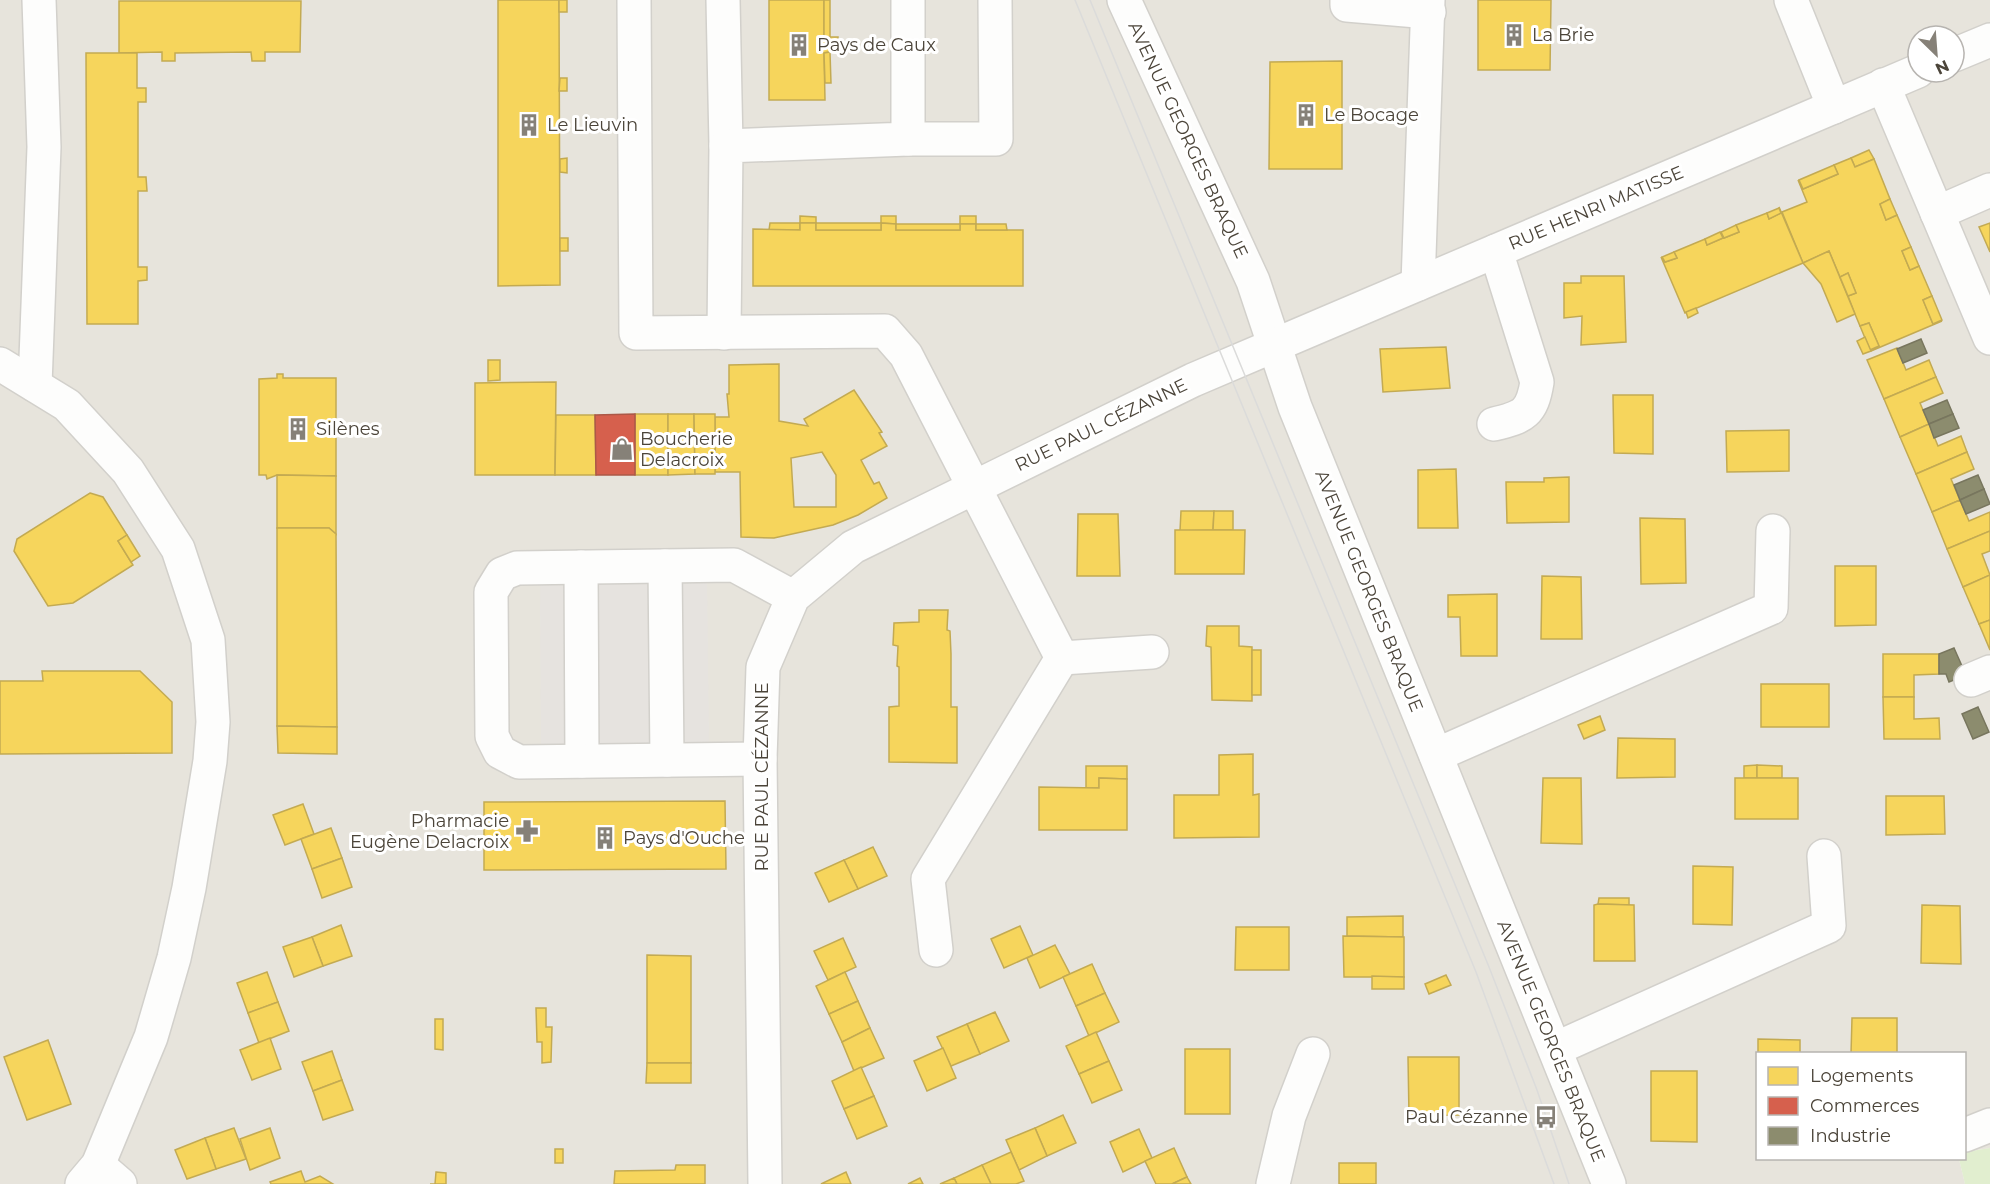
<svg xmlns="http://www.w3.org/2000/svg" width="1990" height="1184" viewBox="0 0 1990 1184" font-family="Montserrat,sans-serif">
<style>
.residential{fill:#e7e4dc;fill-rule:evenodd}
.green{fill:#e1eecf}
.parking{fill:#e6e3df}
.homes{fill:#f6d55c;stroke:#c3aa52;stroke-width:1.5;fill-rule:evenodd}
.shops{fill:#d6604d;stroke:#ac5847;stroke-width:1.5}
.industry{fill:#8c8c6e;stroke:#78765e;stroke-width:1.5}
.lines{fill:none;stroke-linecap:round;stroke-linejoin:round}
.minor-casing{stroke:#d2d0cb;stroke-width:36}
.minor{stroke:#fdfdfc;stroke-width:33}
.tram{stroke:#dbdbda;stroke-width:1.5}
.labels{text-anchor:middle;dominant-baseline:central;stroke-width:6;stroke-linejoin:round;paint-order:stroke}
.poi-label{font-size:18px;fill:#4b4439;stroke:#fff;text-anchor:start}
.street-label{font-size:18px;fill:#4b4439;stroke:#fff}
</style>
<rect width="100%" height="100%" fill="#f4f2ee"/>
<path class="residential" d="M 0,0 L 1990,0 L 1990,1148 L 1965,1152 L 1964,1054 L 1758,1054 L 1758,1158 L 1959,1159 L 1965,1184 L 0,1184 ZM 1918,36 L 1954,36 L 1954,72 L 1918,72 Z"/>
<polygon class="green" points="1990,1148 1990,1184 1965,1184 1959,1159 1964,1158 1965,1152"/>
<polygon class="parking" points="707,577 709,745 541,747 540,579"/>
<g class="homes">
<polygon points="498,0 559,0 560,285 498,286"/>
<rect x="559" y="0" width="8" height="12"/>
<polygon points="769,0 824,0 824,37 830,37 830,52 824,53 825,100 769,100"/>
<rect x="824" y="0" width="6" height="37"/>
<polygon points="1478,0 1551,0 1550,70 1478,70"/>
<polygon points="119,1 301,1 300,52 265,52 265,61 252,61 251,52 175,53 175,61 162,61 162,52 119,53"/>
<polygon points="830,37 838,37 837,52 830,52"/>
<polygon points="830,52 831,83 825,83 824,53"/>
<polygon points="86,53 137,53 137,88 146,88 146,102 138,102 138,177 146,177 147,191 138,191 138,267 147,267 147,280 138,281 138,324 87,324"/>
<polygon points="1342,61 1342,169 1269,169 1270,62"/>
<polygon points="560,78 567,78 567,91 559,91"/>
<polygon points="1869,150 1874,159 1855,167 1851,158"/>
<polygon points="567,158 567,173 560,172 560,159"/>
<polygon points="1851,158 1855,167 1874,159 1890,199 1880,204 1886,220 1897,215 1911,247 1902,251 1910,270 1919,266 1932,296 1923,300 1933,324 1942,321 1871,351 1879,346 1869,323 1860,326 1855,314 1848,296 1856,293 1848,273 1840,277 1829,251 1803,263 1782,212 1807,202 1798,180 1803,189 1838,174 1834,165"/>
<polygon points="1834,165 1838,174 1803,189 1799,180"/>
<polygon points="1890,199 1897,215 1886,220 1880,204"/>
<polygon points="1779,207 1803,263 1685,313 1661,257 1665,262 1677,258 1674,252 1705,239 1707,245 1723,238 1721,232 1724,238 1739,232 1736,225 1767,213 1769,219 1781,213"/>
<polygon points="1779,208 1781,213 1769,219 1767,213"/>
<polygon points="800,216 816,217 816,223 800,223"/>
<polygon points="881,216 896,216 896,224 881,223"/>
<rect x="960" y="216" width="16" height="8"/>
<polygon points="770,223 800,223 800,230 769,230"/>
<polygon points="800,223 816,223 816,230 881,230 881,223 896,224 896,230 960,230 960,224 976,224 976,230 1023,230 1023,286 753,286 753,229 800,230"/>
<rect x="816" y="223" width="65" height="7"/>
<polygon points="1990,223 1990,252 1979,227"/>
<rect x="896" y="224" width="64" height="6"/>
<polygon points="976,224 1006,224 1007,230 976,230"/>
<polygon points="1736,225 1739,232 1724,238 1721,232"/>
<polygon points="1720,232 1723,238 1707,245 1705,239"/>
<rect x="560" y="238" width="8" height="13"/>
<polygon points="1911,247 1919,266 1910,270 1902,251"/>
<polygon points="1829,251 1855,314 1837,322 1821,284 1803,263"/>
<polygon points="1674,252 1677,258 1665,262 1662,257"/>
<polygon points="1848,273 1856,293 1848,296 1840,277"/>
<polygon points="1581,276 1624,276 1626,342 1581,345 1582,316 1564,318 1564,283 1581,283"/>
<polygon points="1932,296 1942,320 1933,324 1923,300"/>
<polygon points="1696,308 1698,313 1688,318 1686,312"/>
<polygon points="1869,323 1879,346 1870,350 1860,326"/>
<polygon points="1865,337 1871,351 1863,354 1857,341"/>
<polygon points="1446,347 1450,388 1383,392 1380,349"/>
<polygon points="1897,348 1906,370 1929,360 1936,377 1884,399 1867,360"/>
<polygon points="488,360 500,360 500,380 488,381"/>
<path d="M 779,364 L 779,421 L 808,426 L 804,419 L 854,390 L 882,432 L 879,433 L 887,446 L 861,460 L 874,484 L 879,482 L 887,498 L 858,515 L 833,525 L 774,538 L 741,537 L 740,472 L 715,472 L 715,417 L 729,417 L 727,394 L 729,394 L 729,365 ZM 822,452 L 836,475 L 836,507 L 794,507 L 791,458 Z"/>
<polygon points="277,374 283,374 283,378 336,378 336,476 277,475 267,479 266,475 259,475 259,379 277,378"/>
<polygon points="1936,377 1943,393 1920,403 1929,424 1900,437 1884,399"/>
<polygon points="556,382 555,475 475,475 475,383"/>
<polygon points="1613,395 1653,395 1653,454 1614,453"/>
<rect x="635" y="414" width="33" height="61"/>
<polygon points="668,414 694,414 695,474 668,475"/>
<polygon points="694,414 715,414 715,474 695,474"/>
<polygon points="556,415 595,415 596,475 555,475"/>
<polygon points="1929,424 1938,446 1961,436 1967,452 1916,474 1900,437"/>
<polygon points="1789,430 1789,471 1727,472 1726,431"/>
<polygon points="1967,452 1974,469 1951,479 1960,500 1932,512 1916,474"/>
<polygon points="1456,469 1458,528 1418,528 1418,470"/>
<polygon points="277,475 336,476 336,534 329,528 277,528"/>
<polygon points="1569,477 1569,522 1507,523 1506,482 1544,482 1544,478"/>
<polygon points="90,493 103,497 127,535 118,541 133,565 73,603 48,606 14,551 17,539"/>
<polygon points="1960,500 1969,521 1990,512 1990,531 1947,549 1932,512"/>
<polygon points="1181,511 1214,511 1213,530 1180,531"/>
<polygon points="1214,511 1233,511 1233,530 1213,530"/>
<polygon points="1078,514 1118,514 1120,576 1077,576"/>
<polygon points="1640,518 1685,519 1686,583 1641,584"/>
<polygon points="277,528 329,528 336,534 337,727 277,726"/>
<polygon points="1175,530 1245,530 1244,574 1175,574"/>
<polygon points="1990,531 1990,551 1982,554 1990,575 1963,587 1947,549"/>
<polygon points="127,535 140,556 131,562 118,541"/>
<polygon points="1835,566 1876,566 1876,625 1835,626"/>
<polygon points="1990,575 1990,620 1979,624 1963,587"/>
<polygon points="1542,576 1581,577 1582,639 1541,639"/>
<polygon points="1497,594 1497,656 1461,656 1460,617 1448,617 1448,595"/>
<polygon points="919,610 948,610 947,630 950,631 951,654 951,707 957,707 957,763 889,762 889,707 899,706 899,667 897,666 898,646 893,645 894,623 919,622"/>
<polygon points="1990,620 1990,650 1979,624"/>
<polygon points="1207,626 1239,626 1239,646 1252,647 1252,701 1212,700 1211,647 1206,646"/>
<rect x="1252" y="650" width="9" height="45"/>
<polygon points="1883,654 1939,654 1939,674 1914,675 1914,697 1883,697"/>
<polygon points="42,671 140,671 172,702 172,753 0,754 0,681 43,681"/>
<rect x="1761" y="684" width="68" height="43"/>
<polygon points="1883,697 1914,697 1914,719 1939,718 1940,739 1884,739"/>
<polygon points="1600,716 1605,730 1584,739 1578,725"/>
<polygon points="277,726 337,727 337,754 278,753"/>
<polygon points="1618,738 1675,739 1675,777 1617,778"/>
<polygon points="1253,754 1253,795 1259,794 1259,837 1174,838 1174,795 1219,795 1219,755"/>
<polygon points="1757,765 1757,778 1744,778 1744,766"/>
<polygon points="1757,765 1782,766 1782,778 1757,778"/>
<polygon points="1086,766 1127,766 1127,779 1099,778 1099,788 1086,788"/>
<polygon points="1099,778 1127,779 1127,830 1039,830 1039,787 1099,788"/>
<polygon points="1543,778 1581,778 1582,844 1541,843"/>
<rect x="1735" y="778" width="63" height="41"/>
<polygon points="1886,796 1944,796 1945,834 1886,835"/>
<polygon points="725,801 726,869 484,870 484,802"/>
<polygon points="303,804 314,834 285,845 273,815"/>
<polygon points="331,828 342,858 312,869 301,839"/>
<polygon points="873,847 887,876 858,889 844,860"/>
<polygon points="342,858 352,887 322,898 312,869"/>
<polygon points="844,860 858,889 829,902 815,873"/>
<polygon points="1693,866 1733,867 1732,925 1693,924"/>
<polygon points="1599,898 1629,898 1629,905 1598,904"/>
<polygon points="1598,904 1634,905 1635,961 1594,961 1594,905"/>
<polygon points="1922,905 1960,906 1961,964 1921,963"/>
<polygon points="1403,916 1403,937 1347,936 1347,917"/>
<polygon points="341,925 352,956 323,966 312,937"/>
<polygon points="1020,926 1033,955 1004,968 991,939"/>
<polygon points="1236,927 1289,927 1289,970 1235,970"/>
<polygon points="1343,936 1404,937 1404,977 1344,977"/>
<polygon points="312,937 323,966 294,977 283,947"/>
<polygon points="843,938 856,967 828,980 814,951"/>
<polygon points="1055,945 1070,974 1040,988 1027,958"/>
<polygon points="647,955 691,956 691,1063 647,1063"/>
<polygon points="1092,964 1105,993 1076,1006 1063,977"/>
<polygon points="267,972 278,1002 248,1013 237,983"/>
<polygon points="845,972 858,1001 829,1014 816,986"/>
<polygon points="1446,975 1451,985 1429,994 1425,984"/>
<polygon points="1372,976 1404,977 1404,989 1372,989"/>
<polygon points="1105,993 1119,1022 1089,1036 1076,1006"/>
<polygon points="858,1001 870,1028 842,1042 829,1014"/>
<polygon points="278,1002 289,1031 259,1043 248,1013"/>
<polygon points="536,1008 546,1008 546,1027 552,1027 551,1062 542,1063 542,1042 537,1042"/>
<polygon points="995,1012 1009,1041 980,1054 967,1024"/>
<polygon points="1852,1018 1897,1018 1897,1054 1851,1054"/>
<polygon points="435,1019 443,1019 443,1050 435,1049"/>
<polygon points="967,1024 980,1054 951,1066 937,1037"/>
<polygon points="870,1028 884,1058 854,1071 842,1042"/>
<polygon points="1096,1032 1109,1061 1079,1074 1066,1046"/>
<polygon points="270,1038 281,1069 252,1080 240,1050"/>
<polygon points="1758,1039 1800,1040 1800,1054 1758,1054"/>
<polygon points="48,1040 71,1104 27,1120 4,1057"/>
<polygon points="943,1048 956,1078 927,1091 914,1061"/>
<rect x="1185" y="1049" width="45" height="65"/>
<polygon points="332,1051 342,1080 313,1091 302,1062"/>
<polygon points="1408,1057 1459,1057 1459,1115 1409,1116"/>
<polygon points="1109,1061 1122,1090 1092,1103 1079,1074"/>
<polygon points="647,1063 691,1063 691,1083 646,1083"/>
<polygon points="861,1067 874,1096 844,1109 832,1081"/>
<polygon points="1651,1071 1697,1071 1697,1142 1651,1141"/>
<polygon points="342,1080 353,1110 323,1120 313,1091"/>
<polygon points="874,1096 887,1126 857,1139 844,1109"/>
<polygon points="1063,1115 1076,1143 1047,1156 1035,1128"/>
<polygon points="234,1128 246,1159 216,1169 205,1138"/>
<polygon points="270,1128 280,1158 250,1170 240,1139"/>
<polygon points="1035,1128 1047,1156 1019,1170 1006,1140"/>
<polygon points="1139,1129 1152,1158 1123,1172 1110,1142"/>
<polygon points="205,1138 216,1169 187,1179 175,1150"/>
<polygon points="1174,1148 1187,1177 1172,1184 1156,1184 1145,1161"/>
<rect x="555" y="1149" width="8" height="14"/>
<polygon points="1011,1152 1024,1181 1016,1184 991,1184 982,1165"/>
<rect x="1339" y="1163" width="37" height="21"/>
<polygon points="676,1165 705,1165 705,1184 614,1184 615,1171 675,1170"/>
<polygon points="982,1165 991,1184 957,1184 954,1178"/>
<polygon points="301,1171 305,1182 320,1176 333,1184 271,1184 270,1182"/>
<polygon points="436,1172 446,1173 446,1184 430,1184 435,1184"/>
<polygon points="846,1172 851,1184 821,1184"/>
<polygon points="1187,1177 1191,1184 1172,1184"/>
<polygon points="920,1178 923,1184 908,1184"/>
<polygon points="954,1178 957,1184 940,1184"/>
</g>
<polygon class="shops" points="635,414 635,475 596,475 595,415"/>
<g class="industry">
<polygon points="1921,339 1927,353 1903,363 1897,349"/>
<polygon points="1947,400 1953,414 1929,424 1923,410"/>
<polygon points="1953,414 1959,428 1934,438 1929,424"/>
<polygon points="1978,475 1984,489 1960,500 1954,485"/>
<polygon points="1984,489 1990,504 1966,514 1960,500"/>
<polygon points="1954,648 1966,675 1949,682 1946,674 1939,674 1939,654"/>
<polygon points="1978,707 1989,732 1973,739 1962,714"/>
</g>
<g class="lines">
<g class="minor-casing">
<g id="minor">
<polyline points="634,0 636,333 885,331 906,355 1062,658 928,879 936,950"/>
<polyline points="723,0 726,146"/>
<polyline points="1124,0 1253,281 1295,407 1609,1184"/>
<polyline points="1347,0 1347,5 1429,12"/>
<polyline points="1791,0 1834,107"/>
<polyline points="1954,55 1990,40"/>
<polyline points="1883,85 1990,338"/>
<polyline points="908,139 996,139 995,0"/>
<polyline points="1937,213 1990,190"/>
<polyline points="1418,284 1428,0"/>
<polyline points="724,333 726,146 908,139 908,0"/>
<polyline points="0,364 67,405 128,471 178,549 208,640 213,722 210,761 189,888 174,958 151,1037 98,1165 82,1184"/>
<polyline points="35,385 44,147 39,0"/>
<path d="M 1494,424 C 1524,417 1532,413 1537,382 L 1496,251"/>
<polyline points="665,566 667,760"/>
<polyline points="581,567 582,761"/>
<polyline points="1062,658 1152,652"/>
<polyline points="1971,680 1990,672"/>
<polyline points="1436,755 1771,608 1773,531"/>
<polyline points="760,759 519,762 500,752 492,736 491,592 502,574 517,568 734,565 793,597"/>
<polyline points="1555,1049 1829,926 1824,856"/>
<polyline points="1965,1135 1990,1125"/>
<polyline points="98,1165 120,1184"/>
<polyline points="765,1184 760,759 763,667 793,597 853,547 1193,380 1918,71"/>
<polyline points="1273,1184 1289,1116 1313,1054"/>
</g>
</g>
<use href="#minor" class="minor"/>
<g class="tram">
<polyline points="1075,0 1476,972 1554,1184"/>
<polyline points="1090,0 1489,967 1537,1090 1569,1184"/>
</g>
</g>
<defs>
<g id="building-bare" transform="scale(1.8)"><path d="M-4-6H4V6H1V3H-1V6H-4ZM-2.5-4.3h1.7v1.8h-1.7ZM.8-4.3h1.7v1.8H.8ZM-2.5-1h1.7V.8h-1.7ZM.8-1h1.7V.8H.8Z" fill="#868178" stroke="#fff" stroke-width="2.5" paint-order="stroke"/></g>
<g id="shop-bare" transform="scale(1.8)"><path d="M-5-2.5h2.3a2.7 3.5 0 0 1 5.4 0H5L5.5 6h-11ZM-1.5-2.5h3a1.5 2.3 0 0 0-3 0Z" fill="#868178" stroke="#fff" stroke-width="2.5" paint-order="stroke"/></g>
<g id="pharmacy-bare" transform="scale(1.8)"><path d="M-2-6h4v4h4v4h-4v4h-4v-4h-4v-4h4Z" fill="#868178" stroke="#fff" stroke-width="2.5" paint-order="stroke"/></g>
<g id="bus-bare" transform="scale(1.8)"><path d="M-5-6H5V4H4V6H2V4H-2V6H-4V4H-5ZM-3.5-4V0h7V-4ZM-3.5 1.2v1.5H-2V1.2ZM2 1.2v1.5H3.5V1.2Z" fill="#868178" stroke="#fff" stroke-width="2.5" paint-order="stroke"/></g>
</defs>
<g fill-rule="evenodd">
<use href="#building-bare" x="1514" y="35"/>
<use href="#building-bare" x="799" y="45"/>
<use href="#building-bare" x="1306" y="115"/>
<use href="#building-bare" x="529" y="125"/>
<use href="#building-bare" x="298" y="429"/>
<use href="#shop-bare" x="622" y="449"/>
<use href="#pharmacy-bare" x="527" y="831"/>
<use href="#building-bare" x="605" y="838"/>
<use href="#bus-bare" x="1546" y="1117"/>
</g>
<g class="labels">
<g class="poi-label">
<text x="1532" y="35">La Brie</text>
<text x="817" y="45">Pays de Caux</text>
<text x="1324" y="115">Le Bocage</text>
<text x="547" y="125">Le Lieuvin</text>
<text x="316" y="429">Silènes</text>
<text x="640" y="439">Boucherie<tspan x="640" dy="21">Delacroix</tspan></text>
<text x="509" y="821" text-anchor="end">Pharmacie<tspan x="509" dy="21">Eugène Delacroix</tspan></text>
<text x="623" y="838">Pays d'Ouche</text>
<text x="1528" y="1117" text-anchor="end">Paul Cézanne</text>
</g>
<g class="street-label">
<text transform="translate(1188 140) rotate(65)">AVENUE GEORGES BRAQUE</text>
<text transform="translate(1596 208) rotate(-23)">RUE HENRI MATISSE</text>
<text transform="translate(1101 425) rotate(-26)">RUE PAUL CÉZANNE</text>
<text transform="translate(1369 591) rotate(68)">AVENUE GEORGES BRAQUE</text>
<text transform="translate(762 777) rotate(-90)">RUE PAUL CÉZANNE</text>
<text transform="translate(1551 1041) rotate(68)">AVENUE GEORGES BRAQUE</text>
</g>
</g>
<rect x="1756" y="1052" width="210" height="108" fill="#ffffff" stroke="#b7b4b0" stroke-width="1.5"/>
<rect x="1768" y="1067" width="30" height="18" fill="#f6d55c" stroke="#b7b4b0" stroke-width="1.5"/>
<text x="1810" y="1082" font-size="18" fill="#4b4439">Logements</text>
<rect x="1768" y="1097" width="30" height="18" fill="#d6604d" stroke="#b7b4b0" stroke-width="1.5"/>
<text x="1810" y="1112" font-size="18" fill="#4b4439">Commerces</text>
<rect x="1768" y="1127" width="30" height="18" fill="#8c8c6e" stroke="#b7b4b0" stroke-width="1.5"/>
<text x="1810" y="1142" font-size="18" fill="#4b4439">Industrie</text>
<g transform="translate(1936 54) rotate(155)"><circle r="28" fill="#ffffff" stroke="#b7b4b0" stroke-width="1.5"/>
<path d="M0-4.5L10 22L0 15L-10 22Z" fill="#868178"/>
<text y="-9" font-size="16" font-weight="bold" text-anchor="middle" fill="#4b4439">N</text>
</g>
</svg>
